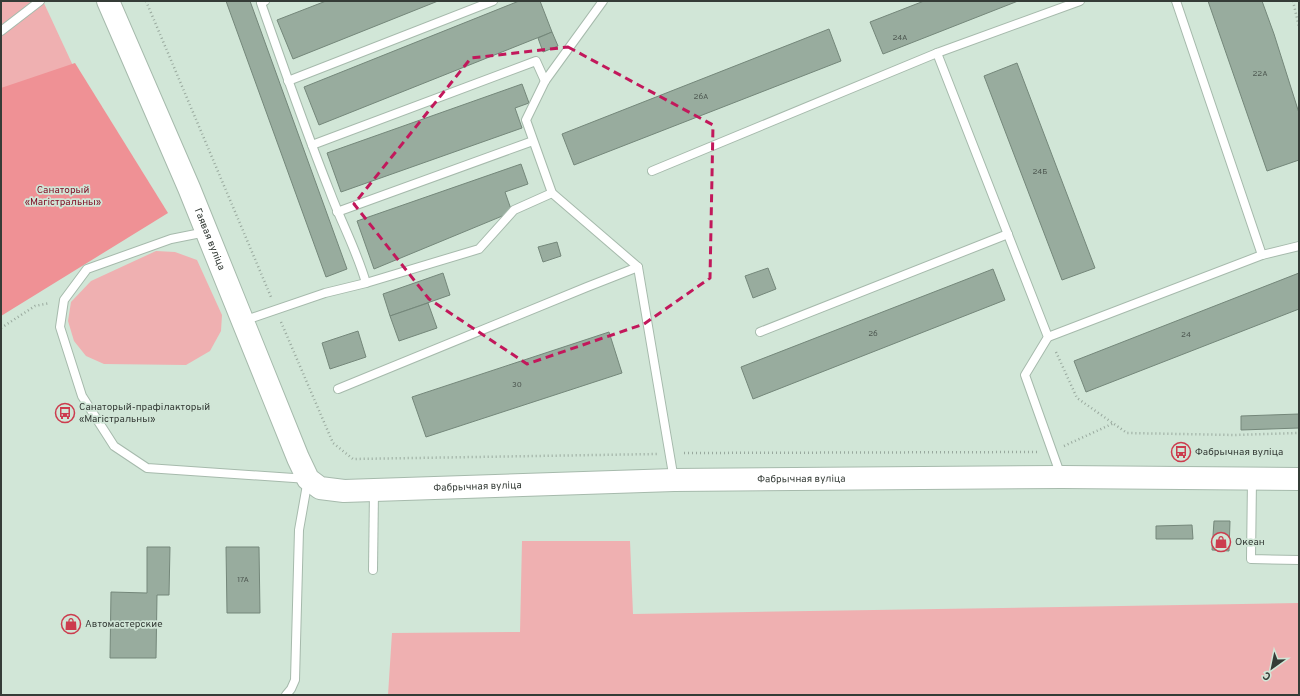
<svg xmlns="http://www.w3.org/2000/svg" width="1300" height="696" viewBox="0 0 1300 696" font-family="Overpass,sans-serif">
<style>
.green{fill:#efb0b1}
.forest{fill:#ef9195}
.building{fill:#98ac9e;stroke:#74877a}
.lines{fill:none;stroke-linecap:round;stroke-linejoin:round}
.lane-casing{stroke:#a6baac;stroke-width:10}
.secondary-casing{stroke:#a6baac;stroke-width:24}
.path{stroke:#99a99e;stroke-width:2.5;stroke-dasharray:1 3;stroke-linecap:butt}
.lane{stroke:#fff;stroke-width:8}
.secondary{stroke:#fff;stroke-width:22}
.marked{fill:none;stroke:#c2185b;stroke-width:3;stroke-dasharray:8 5;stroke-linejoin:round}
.labels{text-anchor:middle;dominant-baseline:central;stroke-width:3.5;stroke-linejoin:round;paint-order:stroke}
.number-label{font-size:8px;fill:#4e5851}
.park-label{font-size:10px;fill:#7e0d24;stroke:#d1e6d7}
.street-label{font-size:10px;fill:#353c37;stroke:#d1e6d7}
.poi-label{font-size:10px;fill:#353c37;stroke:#d1e6d7;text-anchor:start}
</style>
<rect width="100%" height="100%" fill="#d1e6d7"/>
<g class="green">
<polygon points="1,1 43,1 147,225 1,296"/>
<polygon points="156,251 175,252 197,260 222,315 221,331 210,351 186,365 104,364 86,356 74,341 68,321 71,302 91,281"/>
<polygon points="522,541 630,541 633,614 1299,603 1299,695 388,695 392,633 520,632"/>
</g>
<polygon class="forest" points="75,63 168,213 1,316 1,88"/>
<g class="building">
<polygon points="226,1 250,1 347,269 326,277"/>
<polygon points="326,1 438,1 293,59 277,20"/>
<polygon points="519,1 540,1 552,32 319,125 304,87"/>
<polygon points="924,1 1018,1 883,54 870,22"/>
<polygon points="1208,1 1262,1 1274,34 1299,113 1299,160 1267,171"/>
<polygon points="829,29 841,61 574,165 562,134"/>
<polygon points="552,32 558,46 543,52 538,38"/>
<polygon points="1017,63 1095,268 1062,280 984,76"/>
<polygon points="522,84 529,103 515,108 522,128 341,192 327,153"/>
<polygon points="521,164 528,184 505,192 512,212 374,269 357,221"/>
<polygon points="557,242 561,256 543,262 538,247"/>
<polygon points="768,268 776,289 753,298 745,276"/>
<polygon points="993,269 1005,300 753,399 741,367"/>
<polygon points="443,273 450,295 390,316 383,294"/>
<polygon points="1299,273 1299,309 1086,392 1074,361"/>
<polygon points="428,303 437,328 399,341 390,316"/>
<polygon points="358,331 366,357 330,369 322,343"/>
<polygon points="609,332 622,373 426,437 412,397"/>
<polygon points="1299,414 1299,428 1241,430 1241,416"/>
<polygon points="1214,521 1230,521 1229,551 1212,550"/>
<polygon points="1192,525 1193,539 1156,539 1156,526"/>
<polygon points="147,547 170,547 169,595 157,595 156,658 110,658 111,592 147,593"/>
<polygon points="226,547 259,547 260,613 227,613"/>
</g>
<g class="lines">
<g class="lane-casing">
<g id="lane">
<path d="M 265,1 L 261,3 C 283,66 305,129 330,192 C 341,222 357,251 366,283"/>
<polyline points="603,1 545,81 526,120 552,193 638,267 674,480"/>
<polyline points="1176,1 1262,255"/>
<polyline points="1,31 40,1"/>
<polyline points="937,53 1048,337 1025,375 1061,476"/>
<polyline points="288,81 493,1"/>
<polyline points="312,145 536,61 545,81"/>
<polyline points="652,171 937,53 1080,1"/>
<polyline points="337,212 533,141"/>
<polyline points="206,232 171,239 87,269 64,300 60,327 82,396 114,446 147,468 308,479 299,530 295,680 291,689 286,695"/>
<polyline points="243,321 325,293 366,283 479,249 514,210 552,193"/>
<polyline points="760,332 1008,234"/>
<polyline points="1048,337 1262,255 1299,246"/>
<polyline points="338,389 587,287 638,267"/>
<polyline points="1252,480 1251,559 1299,560"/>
<polyline points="373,570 374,491"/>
</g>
</g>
<g class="secondary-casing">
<g id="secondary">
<path id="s1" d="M 108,1 L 189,188 L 298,458 L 308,479 L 320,488 L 344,491 L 674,480 L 1062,477 L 1299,479"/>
</g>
</g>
<g class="path">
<polyline points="146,1 271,297"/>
<polyline points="1293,1 1299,27"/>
<polyline points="281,322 333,443 353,459 657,454"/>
<polyline points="1,328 35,306 50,303"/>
<polyline points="1056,352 1077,398 1127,433 1235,435 1299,433"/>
<polyline points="1064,446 1114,423"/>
<polyline points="684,453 1039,452"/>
</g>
<use href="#lane" class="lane"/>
<use href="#secondary" class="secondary"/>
</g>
<path class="marked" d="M 568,47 L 713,125 L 710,278 L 644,324 L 527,364 L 429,299 L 354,204 L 471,58 Z"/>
<defs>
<g id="bus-ring" transform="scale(1)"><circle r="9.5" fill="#d1e6d7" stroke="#cc3c4e" stroke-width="1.5"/><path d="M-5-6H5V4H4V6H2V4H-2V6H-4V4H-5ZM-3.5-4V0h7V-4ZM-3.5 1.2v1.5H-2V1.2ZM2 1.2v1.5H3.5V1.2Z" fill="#cc3c4e"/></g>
<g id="shop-ring" transform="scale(1)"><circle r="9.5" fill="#d1e6d7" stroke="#cc3c4e" stroke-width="1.5"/><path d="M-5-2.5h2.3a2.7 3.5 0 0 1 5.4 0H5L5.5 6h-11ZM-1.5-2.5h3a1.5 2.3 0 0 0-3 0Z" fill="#cc3c4e"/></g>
</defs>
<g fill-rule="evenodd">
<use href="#bus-ring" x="65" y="413"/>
<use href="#bus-ring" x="1181" y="452"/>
<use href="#shop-ring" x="1221" y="542"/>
<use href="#shop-ring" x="71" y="624"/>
</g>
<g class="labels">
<g class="number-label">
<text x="900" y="38">24А</text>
<text x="1260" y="74">22А</text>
<text x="701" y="97">26А</text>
<text x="1040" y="172">24Б</text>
<text x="873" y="334">26</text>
<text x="1186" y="335">24</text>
<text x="517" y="385">30</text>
<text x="243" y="580">17А</text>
</g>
<g class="park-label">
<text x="63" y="190">Санаторый<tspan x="63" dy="12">«Магістральны»</tspan></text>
</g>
<g class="street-label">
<text stroke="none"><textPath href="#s1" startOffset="259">Гаявая вуліца</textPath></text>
<text stroke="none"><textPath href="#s1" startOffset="1015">Фабрычная вуліца</textPath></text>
<text stroke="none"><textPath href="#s1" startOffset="691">Фабрычная вуліца</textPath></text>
</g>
<g class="poi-label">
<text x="79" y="407">Санаторый-прафілакторый<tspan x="79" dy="12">«Магістральны»</tspan></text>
<text x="1195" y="452">Фабрычная вуліца</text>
<text x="1235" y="542">Океан</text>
<text x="85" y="624">Автомастерские</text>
</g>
</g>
<rect width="1300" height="696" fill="none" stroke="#353c37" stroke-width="4"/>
<g transform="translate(1272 668) rotate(213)" stroke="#d1e6d7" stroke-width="3" paint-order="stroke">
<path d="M0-3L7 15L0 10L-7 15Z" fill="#353c37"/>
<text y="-6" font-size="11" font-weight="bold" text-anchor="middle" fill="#353c37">С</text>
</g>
</svg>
